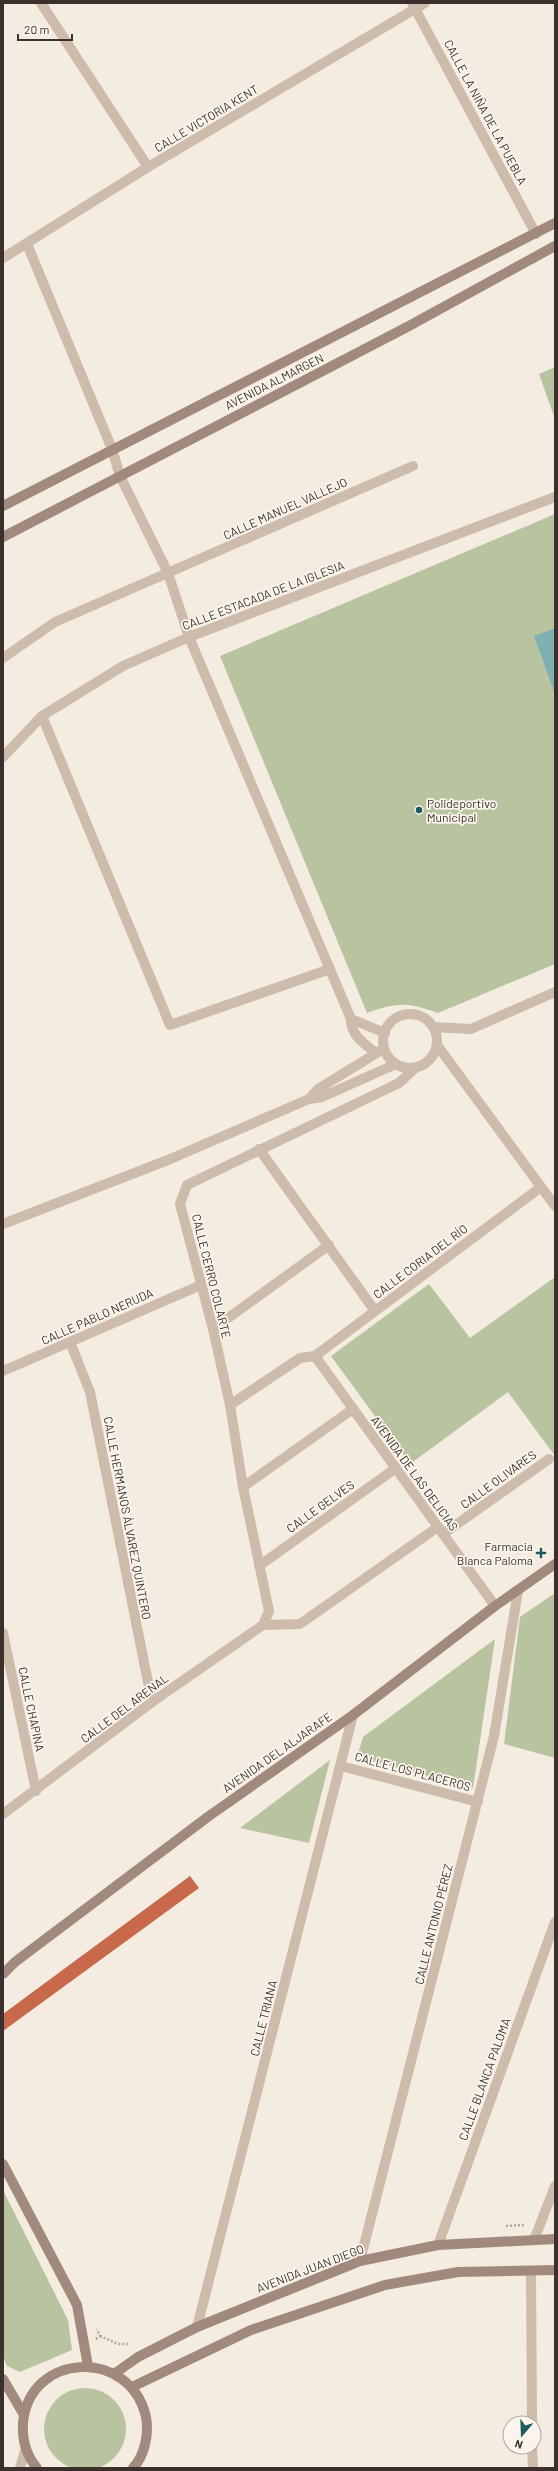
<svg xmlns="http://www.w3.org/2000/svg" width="558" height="2471" viewBox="0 0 558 2471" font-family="Barlow,sans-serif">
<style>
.green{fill:#b8c4a0}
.water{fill:#7fb0b2}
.building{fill:#c8694b}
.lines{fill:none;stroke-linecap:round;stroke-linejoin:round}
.path{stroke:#b9a596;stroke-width:2.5;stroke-dasharray:2 2;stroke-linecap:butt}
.street{stroke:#cdbbac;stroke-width:10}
.secondary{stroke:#a18a7d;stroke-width:10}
.poi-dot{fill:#1f5a5e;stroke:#fbf5ee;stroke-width:1.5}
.labels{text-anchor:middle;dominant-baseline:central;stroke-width:3.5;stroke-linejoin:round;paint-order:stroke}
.street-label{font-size:12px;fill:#3b302b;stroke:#fbf5ee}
.poi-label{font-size:12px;fill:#3b302b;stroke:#fbf5ee;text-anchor:start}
</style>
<rect width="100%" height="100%" fill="#f4ebe1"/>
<g class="green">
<polygon points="555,367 555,419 539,374"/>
<path d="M 555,514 L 555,964 L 438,1013 C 408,1002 397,1002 367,1013 L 220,656 Z"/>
<polygon points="555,1277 555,1456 508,1392 410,1464 331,1356 429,1284 470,1338"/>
<polygon points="555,1593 555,1758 504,1744 520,1617"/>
<polygon points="495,1639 473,1788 357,1757 363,1737"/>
<polygon points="330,1760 309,1843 240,1828"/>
<polygon points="3,2190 68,2320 72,2350 20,2372 7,2366 3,2357"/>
<circle cx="85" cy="2429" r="41"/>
</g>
<polygon class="water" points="555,628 555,694 534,636"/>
<polygon class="building" points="190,1876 199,1888 3,2031 3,2014"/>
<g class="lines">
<g class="path">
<polyline points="506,2226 525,2225"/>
<polyline points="100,2336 118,2344 130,2344"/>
<polyline points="96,2339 100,2336 97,2329"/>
</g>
<g class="street">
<polyline points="41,3 148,167"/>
<polyline points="412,3 536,234"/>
<path d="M 27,244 L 112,449 L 120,476 L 168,573 L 189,637 L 351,1019 C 350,1035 365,1044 376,1053"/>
<polyline points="3,258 148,167 425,3"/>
<polyline points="3,658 55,622 413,466"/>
<polyline points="42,716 170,1025 330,969"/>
<polyline points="3,757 42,716 123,666 189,637 555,497"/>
<circle cx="410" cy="1041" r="27"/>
<polyline points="351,1019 385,1033"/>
<polyline points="433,1027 471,1029 555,992"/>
<polyline points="437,1045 555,1206"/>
<polyline points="309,1099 318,1089 380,1051"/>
<polyline points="259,1149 375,1311"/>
<polyline points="3,1224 168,1160 309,1099 322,1097 396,1064"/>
<polyline points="213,1329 329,1245"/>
<polyline points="70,1342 90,1392 152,1702"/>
<polyline points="315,1356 495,1606"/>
<polyline points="3,1371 201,1285"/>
<polyline points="230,1405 300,1358 315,1356 541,1187"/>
<polyline points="243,1487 353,1409"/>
<polyline points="443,1534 549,1459"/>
<polyline points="259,1566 396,1468"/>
<polyline points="263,1625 269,1611 243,1487 230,1405 213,1329 180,1204 187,1185 399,1083 415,1068"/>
<polyline points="263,1625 300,1624 438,1527"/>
<polyline points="3,1633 36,1791"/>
<polyline points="341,1766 478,1802"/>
<polyline points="3,1814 152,1702 263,1625"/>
<polyline points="534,2240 555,2186"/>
<polyline points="438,2245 555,1922"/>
<polyline points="360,2261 494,1736 518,1591"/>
<polyline points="531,2271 532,2423"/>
<polyline points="197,2327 353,1715"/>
<polyline points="532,2447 533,2468"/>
<polyline points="20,2468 26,2448"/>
</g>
<g class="secondary">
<polyline points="3,506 555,223"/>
<polyline points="3,537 409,326 555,246"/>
<polyline points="3,1974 15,1962 209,1816 353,1715 495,1606 555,1564"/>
<polyline points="3,2164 77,2305 88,2366"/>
<polyline points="114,2374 138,2357 197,2327 360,2261 438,2245 555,2239"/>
<polyline points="3,2379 24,2415"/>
<polyline points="132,2387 251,2330 385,2285 458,2272 555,2270"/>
<path d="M 37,2468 C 26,2455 22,2439 23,2423 C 29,2352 130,2347 146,2417 C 149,2434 145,2455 133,2468"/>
</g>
</g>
<g class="poi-dot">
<circle cx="419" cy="810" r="4"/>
<path d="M539 1547h4v4h4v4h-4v4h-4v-4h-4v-4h4z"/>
</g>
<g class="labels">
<g class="street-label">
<text transform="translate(486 112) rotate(62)">CALLE LA NIÑA DE LA PUEBLA</text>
<text transform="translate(206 118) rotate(-31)">CALLE VICTORIA KENT</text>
<text transform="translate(274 381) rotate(-27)">AVENIDA ALMARGEN</text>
<text transform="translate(285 508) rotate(-24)">CALLE MANUEL VALLEJO</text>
<text transform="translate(263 595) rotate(-21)">CALLE ESTACADA DE LA IGLESIA</text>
<text transform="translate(420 1261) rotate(-37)">CALLE CORIA DEL RÍO</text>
<text transform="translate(212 1276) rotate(76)">CALLE CERRO COLARTE</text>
<text transform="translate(97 1316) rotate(-24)">CALLE PABLO NERUDA</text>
<text transform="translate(415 1473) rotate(54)">AVENIDA DE LAS DELICIAS</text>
<text transform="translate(498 1479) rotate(-36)">CALLE OLIVARES</text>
<text transform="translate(320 1506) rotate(-36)">CALLE GELVES</text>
<text transform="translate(128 1518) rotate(79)">CALLE HERMANOS ÁLVAREZ QUINTERO</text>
<text transform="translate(124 1708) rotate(-37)">CALLE DEL ARENAL</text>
<text transform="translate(32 1709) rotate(78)">CALLE CHAPINA</text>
<text transform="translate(277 1752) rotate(-35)">AVENIDA DEL ALJARAFE</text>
<text transform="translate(413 1771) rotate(15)">CALLE LOS PLACEROS</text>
<text transform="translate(433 1924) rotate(-76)">CALLE ANTONIO PÉREZ</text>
<text transform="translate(263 2018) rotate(-76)">CALLE TRIANA</text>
<text transform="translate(484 2079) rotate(-70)">CALLE BLANCA PALOMA</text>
<text transform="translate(310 2268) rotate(-21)">AVENIDA JUAN DIEGO</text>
</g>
<g class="poi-label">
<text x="427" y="803">Polideportivo<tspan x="427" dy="14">Municipal</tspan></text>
<text x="533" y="1546" text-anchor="end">Farmacia<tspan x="533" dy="14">Blanca Paloma</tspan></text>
</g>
</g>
<rect width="558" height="2471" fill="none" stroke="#3b302b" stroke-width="8"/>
<g transform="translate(522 2435) rotate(199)"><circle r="19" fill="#fbf5ee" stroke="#aea6a0"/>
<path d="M0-3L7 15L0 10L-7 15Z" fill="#1f5a5e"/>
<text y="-6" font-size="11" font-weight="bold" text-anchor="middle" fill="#3b302b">N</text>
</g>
<path d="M18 34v6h54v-6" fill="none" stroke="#3b302b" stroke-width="2"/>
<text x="24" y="34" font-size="12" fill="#3b302b" stroke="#fbf5ee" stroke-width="3" paint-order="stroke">20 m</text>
</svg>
